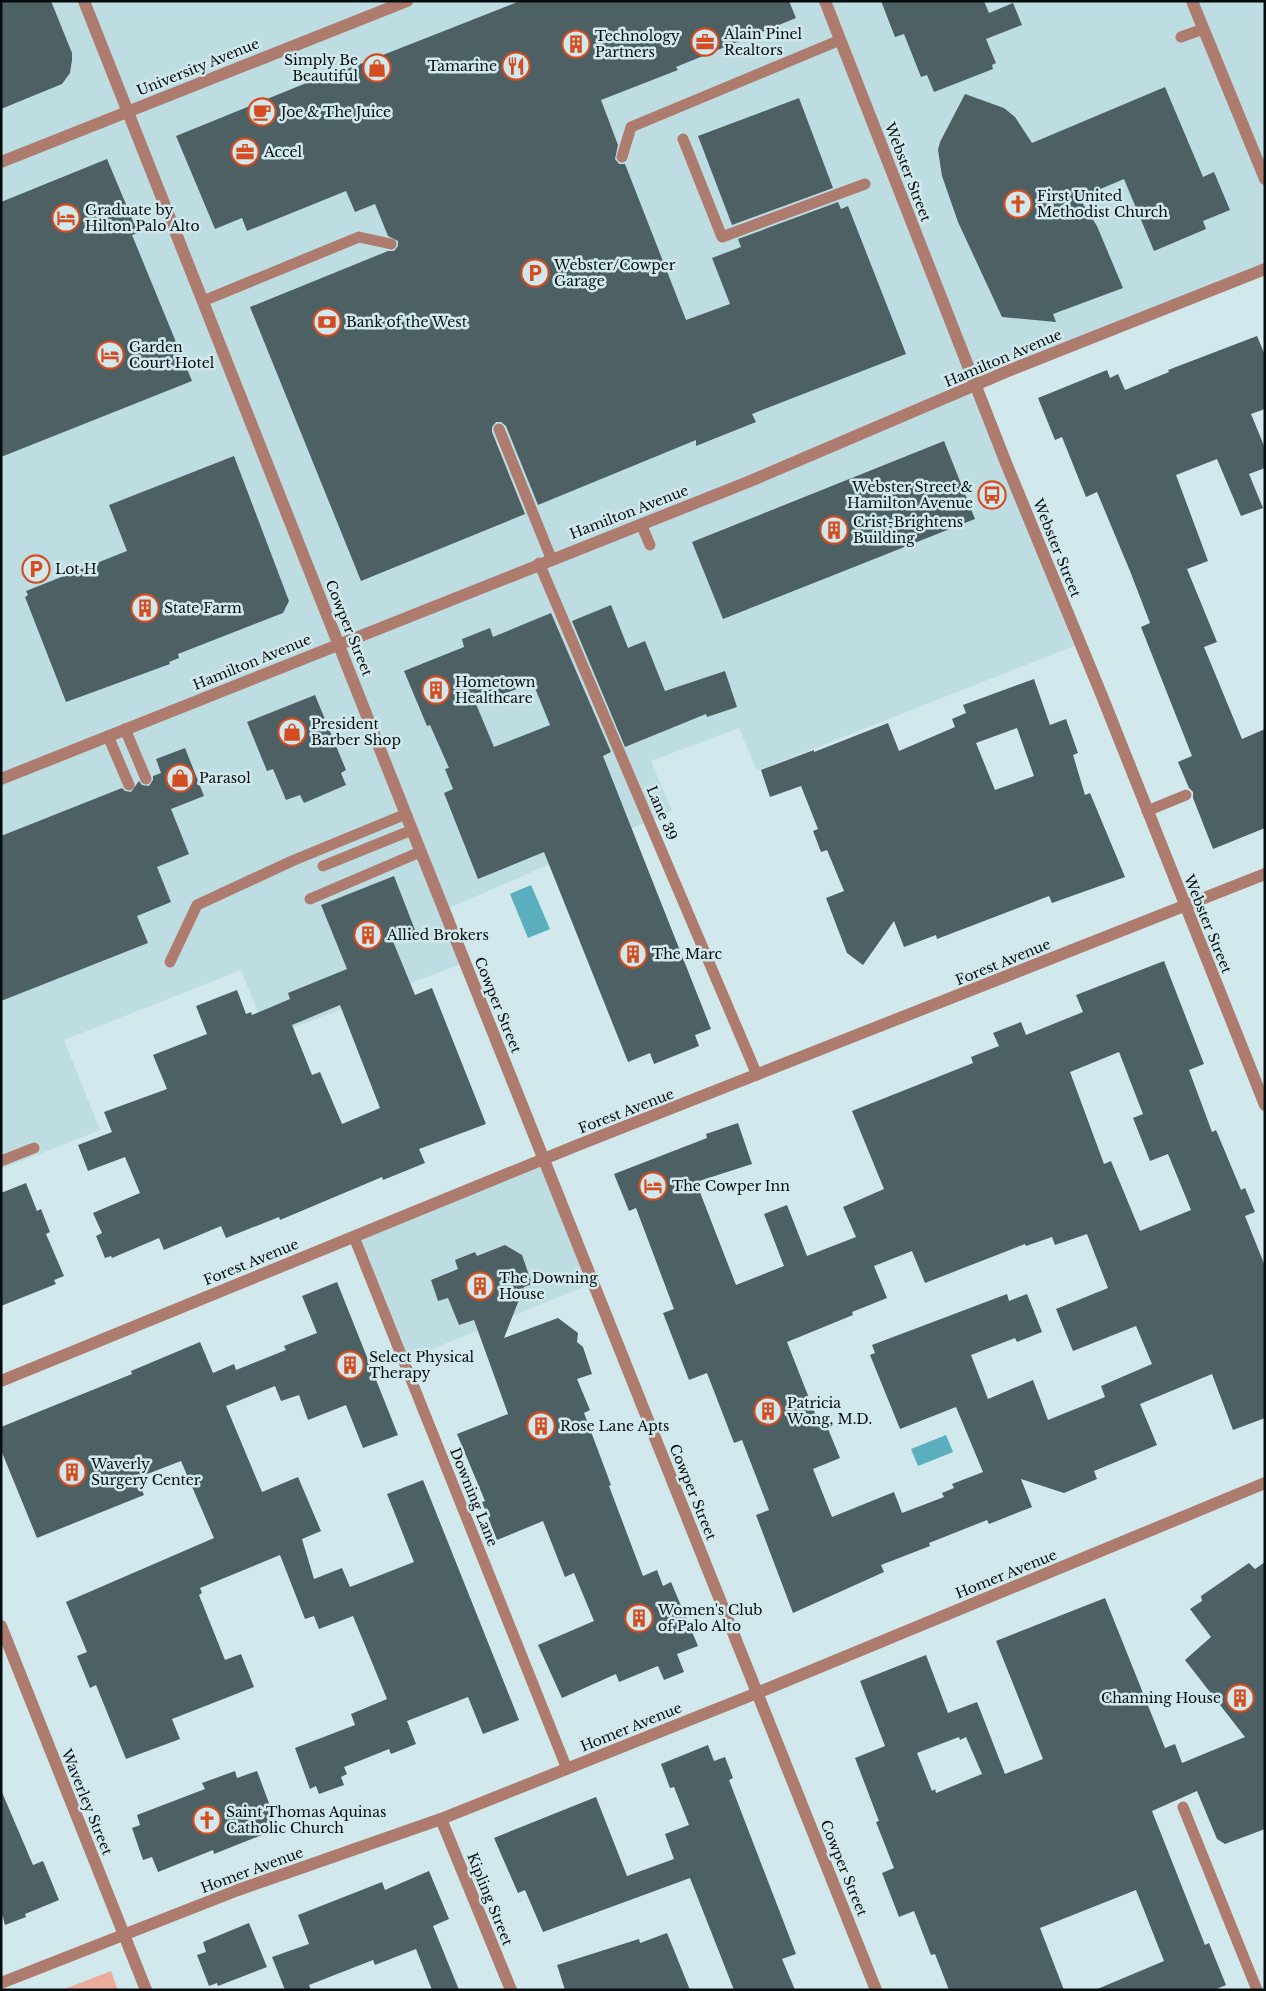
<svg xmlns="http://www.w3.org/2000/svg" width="1266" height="1991" viewBox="0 0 1266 1991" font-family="'Libre Baskerville',serif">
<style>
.built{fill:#bddde3}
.green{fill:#eaad9b}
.water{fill:#5baebd}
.building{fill:#4d6165;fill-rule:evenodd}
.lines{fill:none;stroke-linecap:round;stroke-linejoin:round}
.service{stroke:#ad7c6e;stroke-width:11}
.minor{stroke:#ad7c6e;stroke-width:12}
.tertiary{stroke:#ad7c6e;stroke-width:12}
.labels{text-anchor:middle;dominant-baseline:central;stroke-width:5;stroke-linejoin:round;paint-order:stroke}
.poi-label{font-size:14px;fill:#060d0e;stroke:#d1e8ec;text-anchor:start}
.street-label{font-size:14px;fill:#060d0e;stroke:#d1e8ec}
</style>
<rect width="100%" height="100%" fill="#d1e8ec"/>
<g class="built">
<polygon points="1,1 1265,1 1265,273 972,390 1074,646 757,771 739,728 651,761 672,811 449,908 469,961 268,1037 241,970 64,1040 100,1130 1,1169"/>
<polygon points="544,1159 590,1284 403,1361 354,1237"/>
</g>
<polygon class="green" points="111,1971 118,1990 62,1990"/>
<g class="water">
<polygon points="531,885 550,929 528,938 510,894"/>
<polygon points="946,1435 953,1452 918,1466 911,1449"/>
</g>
<g class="building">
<polygon points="1,1 51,1 72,53 72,60 70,73 62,84 1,109"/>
<polygon points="520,1 789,1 796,18 676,67 678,70 601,100 618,145 615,159 619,164 625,164 686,320 730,304 712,258 741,247 738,239 838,202 841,209 848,206 906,354 752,414 756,422 696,446 696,440 538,505 506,426 501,422 496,422 492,427 492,432 525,514 361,581 250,307 388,251 394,251 398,246 398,241 388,236 375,204 355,212 346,191 247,231 242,218 215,229 176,136 331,73 332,75"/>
<polygon points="881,1 984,1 989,13 1013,3 1022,25 986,39 996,63 992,65 993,69 934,92 927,75 921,77 904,34 895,37"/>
<polygon points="1165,87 1203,177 1214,172 1230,210 1203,221 1206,229 1154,251 1124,179 1079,198 1097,226 1123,288 1053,314 1056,322 1002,317 958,222 942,176 938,150 940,142 965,94 1004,108 1015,117 1032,143"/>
<polygon points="799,98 833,188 732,225 698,136"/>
<polygon points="107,159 138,233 132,235 192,381 1,457 1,202"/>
<polygon points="1257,336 1265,355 1265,409 1251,414 1265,448 1265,468 1249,474 1263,508 1241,516 1217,459 1176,475 1208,561 1187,569 1217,642 1204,647 1242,739 1265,729 1265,828 1213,849 1193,798 1193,792 1189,788 1178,762 1192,756 1141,627 1150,623 1130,571 1097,492 1086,497 1062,437 1055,440 1038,398 1107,370 1110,378 1118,374 1125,390 1169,372 1168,370"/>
<polygon points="944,441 975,519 723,619 692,542"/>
<polygon points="234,456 289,601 283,613 178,654 179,658 169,662 170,664 66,702 25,597 28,595 26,591 127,551 109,505"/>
<polygon points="611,605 628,648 645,641 665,691 725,671 737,707 707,717 706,714 625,747 572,621"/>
<path d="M 551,613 L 611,752 L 603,756 L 711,1029 L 695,1035 L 699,1046 L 654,1064 L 650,1053 L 628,1062 L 544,852 L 478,879 L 444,793 L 453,789 L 445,769 L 449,768 L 430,725 L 427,726 L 404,671 L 464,647 L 462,639 L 490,628 L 493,637 ZM 533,683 L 550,725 L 494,747 L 476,704 Z"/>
<path d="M 1034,679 L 1050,725 L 1066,719 L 1078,753 L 1073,755 L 1085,795 L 1090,793 L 1125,877 L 1052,903 L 1049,896 L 937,939 L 936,935 L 904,947 L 894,921 L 863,965 L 847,953 L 826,898 L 844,891 L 827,850 L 821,852 L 813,831 L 818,829 L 801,786 L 770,797 L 761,770 L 814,750 L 814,752 L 888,723 L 899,751 L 955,727 L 952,719 L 966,713 L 963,705 ZM 1017,728 L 1034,776 L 995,790 L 976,743 Z"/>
<polygon points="315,695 346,770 341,773 346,785 304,803 300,795 286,800 273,769 267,771 247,722"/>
<polygon points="185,748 204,796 171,809 189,854 157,867 171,902 137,916 148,943 1,1001 1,836 122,788 125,791 131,792 139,781 142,785 149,786 153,780 153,776 161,773 156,759"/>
<path d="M 394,876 L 415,930 L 392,939 L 415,995 L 432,988 L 486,1124 L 419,1149 L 425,1163 L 383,1180 L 382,1177 L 280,1220 L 279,1217 L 226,1238 L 221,1226 L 164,1250 L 159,1238 L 112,1258 L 111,1256 L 105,1258 L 96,1236 L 102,1233 L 93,1213 L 140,1193 L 125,1157 L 88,1171 L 78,1145 L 112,1132 L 104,1112 L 167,1089 L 153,1055 L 207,1034 L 196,1006 L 237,990 L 246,1014 L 251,1012 L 252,1015 L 290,999 L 288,993 L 347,969 L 321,905 ZM 340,1005 L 380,1108 L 342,1124 L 320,1072 L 312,1075 L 292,1025 Z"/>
<path d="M 1164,961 L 1204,1064 L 1189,1070 L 1212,1132 L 1216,1130 L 1241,1190 L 1245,1188 L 1255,1212 L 1245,1216 L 1265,1266 L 1265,1418 L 1233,1430 L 1212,1374 L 1140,1404 L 1157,1445 L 1094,1471 L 1097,1479 L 1064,1493 L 1021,1479 L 1032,1507 L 989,1524 L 987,1520 L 929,1543 L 930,1546 L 881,1565 L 884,1572 L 793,1613 L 756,1515 L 769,1510 L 742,1440 L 734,1443 L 707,1373 L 689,1380 L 663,1313 L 674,1309 L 636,1208 L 629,1211 L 614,1174 L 707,1138 L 706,1134 L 738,1123 L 752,1164 L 696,1182 L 736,1285 L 784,1266 L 764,1214 L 787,1205 L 807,1256 L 856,1237 L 843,1207 L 884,1189 L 852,1111 L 973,1063 L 971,1057 L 999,1046 L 993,1033 L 1021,1022 L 1026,1035 L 1083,1012 L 1076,995 ZM 1119,1052 L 1143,1114 L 1133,1118 L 1150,1161 L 1168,1154 L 1191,1210 L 1140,1231 L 1111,1161 L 1104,1164 L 1070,1072 ZM 1087,1234 L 1108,1288 L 1056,1309 L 1073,1351 L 1136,1326 L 1152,1364 L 1101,1386 L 1105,1397 L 1048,1420 L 1033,1380 L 988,1399 L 971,1355 L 1015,1338 L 1017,1342 L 1042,1332 L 1027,1294 L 1009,1301 L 1007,1294 L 872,1345 L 875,1353 L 870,1355 L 900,1429 L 956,1407 L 983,1472 L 952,1484 L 954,1488 L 942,1493 L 944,1497 L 902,1513 L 894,1492 L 832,1517 L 813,1469 L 840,1458 L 826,1424 L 820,1426 L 787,1342 L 853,1315 L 852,1312 L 887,1298 L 874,1266 L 912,1251 L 925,1283 L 1025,1244 L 1026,1246 L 1052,1237 L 1055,1245 Z"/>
<polygon points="26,1183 37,1211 41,1209 50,1232 46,1234 64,1276 54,1280 56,1284 1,1306 1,1193"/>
<polygon points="505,1245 522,1255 532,1284 524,1287 504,1338 558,1318 578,1333 577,1342 583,1347 592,1374 577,1379 590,1410 584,1413 611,1485 609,1486 643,1576 657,1570 663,1586 671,1582 698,1646 677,1654 684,1672 664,1680 658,1666 619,1682 616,1674 562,1698 538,1645 594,1621 574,1573 565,1577 543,1521 497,1540 482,1502 485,1501 457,1434 508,1414 474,1320 459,1325 448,1298 438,1301 431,1280 458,1269 455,1260 475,1252 477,1256"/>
<polygon points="337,1282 398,1435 363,1448 346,1405 308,1420 299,1395 281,1401 275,1386 226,1406 262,1492 298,1477 321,1531 302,1539 314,1579 342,1568 350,1587 414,1562 387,1494 423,1480 519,1720 483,1734 468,1697 407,1721 416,1744 391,1754 389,1749 344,1767 347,1774 341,1777 344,1785 319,1794 316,1786 310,1789 295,1748 355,1725 351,1714 387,1699 353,1616 319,1629 314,1616 305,1619 280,1555 200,1588 202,1593 199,1595 225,1660 241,1654 254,1687 172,1719 180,1739 126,1759 96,1685 90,1688 77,1656 87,1652 66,1602 214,1538 181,1461 137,1478 144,1495 37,1538 1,1450 1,1427 132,1374 131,1371 200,1342 213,1373 234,1364 236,1370 286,1350 284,1346 317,1333 302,1296"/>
<path d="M 1265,1562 L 1265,1829 L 1225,1844 L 1217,1839 L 1197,1791 L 1152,1811 L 1205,1945 L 1209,1943 L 1226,1985 L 1214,1990 L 1095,1990 L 1164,1961 L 1136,1890 L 1040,1928 L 1064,1990 L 949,1990 L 935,1954 L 931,1955 L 914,1911 L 899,1917 L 882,1873 L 894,1868 L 876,1822 L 879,1821 L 855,1758 L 885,1746 L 860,1681 L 926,1655 L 948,1713 L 977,1702 L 1005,1774 L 1043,1759 L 996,1641 L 1105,1598 L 1165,1748 L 1175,1744 L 1182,1763 L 1245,1737 L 1185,1660 L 1211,1637 L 1190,1609 L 1202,1601 L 1201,1596 L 1249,1563 L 1255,1569 ZM 959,1737 L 960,1740 L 966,1737 L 982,1774 L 936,1793 L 935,1789 L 932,1791 L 917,1753 Z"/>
<polygon points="708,1745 714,1761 725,1757 733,1778 729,1780 796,1954 782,1959 795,1990 734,1990 690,1878 543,1932 525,1890 518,1893 494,1838 596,1797 627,1876 674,1859 665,1834 689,1825 674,1787 670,1788 661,1764"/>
<polygon points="235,1771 237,1778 257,1771 276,1822 270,1825 272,1831 214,1854 213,1850 158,1872 152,1857 143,1860 132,1828 140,1825 137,1815 205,1789 202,1783"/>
<polygon points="1,1790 33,1865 43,1861 59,1900 25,1914 26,1917 5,1925 1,1910"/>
<polygon points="429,1871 449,1919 433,1926 459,1990 432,1990 416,1949 375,1965 373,1960 309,1985 311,1990 285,1990 272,1957 309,1944 298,1915 382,1882 385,1890"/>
<polygon points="249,1923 267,1967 218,1986 217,1983 209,1986 197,1955 206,1952 203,1942"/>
<polygon points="667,1933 690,1990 565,1990 557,1965 639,1939 640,1943"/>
</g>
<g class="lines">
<g class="service">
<polyline points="1181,37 1203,29"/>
<polyline points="683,139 722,237 865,184"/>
<polyline points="622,157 631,127 840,40"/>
<polyline points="203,301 359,237 391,244"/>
<polyline points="499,429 551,558"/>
<polyline points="641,524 650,545"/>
<polyline points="539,563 757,1075"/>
<polyline points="125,729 146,779"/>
<polyline points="108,736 129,785"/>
<polyline points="1147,811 1186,795"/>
<polyline points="323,866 412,830"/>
<polyline points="310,899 420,852"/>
<polyline points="170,962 197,905 292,861 406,814"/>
<polyline points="1,1161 34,1148"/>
<polyline points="354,1237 567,1769"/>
<polyline points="1183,1807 1257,1990"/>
</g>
<g class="minor">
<polyline points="84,1 412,830 876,1990"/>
<polyline points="825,1 1006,463 1102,696 1265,1105"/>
<polyline points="1192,1 1265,179"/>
<polyline points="1,1381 578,1145 1265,874"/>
<polyline points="1,1626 146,1990"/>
<polyline points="441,1819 511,1990"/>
</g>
<g class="tertiary">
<polyline points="1,162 407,1"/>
<polyline points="1,779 748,482 1008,371 1265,269"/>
<polyline points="1,1983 238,1890 441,1819 757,1693 1265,1483"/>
</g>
</g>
<defs>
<g id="office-ring" transform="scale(1.4375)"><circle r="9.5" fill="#d1e8ec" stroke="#d44c1f" stroke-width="1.5"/><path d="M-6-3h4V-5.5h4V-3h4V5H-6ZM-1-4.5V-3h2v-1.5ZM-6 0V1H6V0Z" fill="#d44c1f"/></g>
<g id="building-ring" transform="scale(1.4375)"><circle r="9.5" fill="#d1e8ec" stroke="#d44c1f" stroke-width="1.5"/><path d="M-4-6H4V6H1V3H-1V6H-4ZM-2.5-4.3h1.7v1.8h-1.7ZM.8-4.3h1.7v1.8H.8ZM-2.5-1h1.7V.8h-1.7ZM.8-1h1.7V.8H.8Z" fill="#d44c1f"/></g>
<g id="restaurant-ring" transform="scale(1.4375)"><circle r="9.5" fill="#d1e8ec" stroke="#d44c1f" stroke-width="1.5"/><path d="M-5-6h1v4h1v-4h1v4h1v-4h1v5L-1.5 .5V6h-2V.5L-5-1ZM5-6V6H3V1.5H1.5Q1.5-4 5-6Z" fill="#d44c1f"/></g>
<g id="shop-ring" transform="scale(1.4375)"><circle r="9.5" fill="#d1e8ec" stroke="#d44c1f" stroke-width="1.5"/><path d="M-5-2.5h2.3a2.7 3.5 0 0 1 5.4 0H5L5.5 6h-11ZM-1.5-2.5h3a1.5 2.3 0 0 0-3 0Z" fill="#d44c1f"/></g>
<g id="cafe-ring" transform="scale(1.4375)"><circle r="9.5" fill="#d1e8ec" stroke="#d44c1f" stroke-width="1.5"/><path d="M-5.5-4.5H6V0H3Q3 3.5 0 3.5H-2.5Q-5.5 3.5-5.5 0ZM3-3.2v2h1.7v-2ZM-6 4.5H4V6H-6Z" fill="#d44c1f"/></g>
<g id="church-ring" transform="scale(1.4375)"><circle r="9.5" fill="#d1e8ec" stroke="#d44c1f" stroke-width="1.5"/><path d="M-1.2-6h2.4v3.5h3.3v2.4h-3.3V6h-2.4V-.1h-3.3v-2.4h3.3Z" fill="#d44c1f"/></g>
<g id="hotel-ring" transform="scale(1.4375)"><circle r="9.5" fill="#d1e8ec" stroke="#d44c1f" stroke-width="1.5"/><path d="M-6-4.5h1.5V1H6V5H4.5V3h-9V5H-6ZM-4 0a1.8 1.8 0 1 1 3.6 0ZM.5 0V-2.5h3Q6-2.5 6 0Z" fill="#d44c1f"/></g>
<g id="parking-ring" transform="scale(1.4375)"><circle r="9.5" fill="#d1e8ec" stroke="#d44c1f" stroke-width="1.5"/><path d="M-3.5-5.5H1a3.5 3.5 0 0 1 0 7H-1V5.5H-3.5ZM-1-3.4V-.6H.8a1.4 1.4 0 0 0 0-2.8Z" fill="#d44c1f"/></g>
<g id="bank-ring" transform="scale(1.4375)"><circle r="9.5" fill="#d1e8ec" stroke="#d44c1f" stroke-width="1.5"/><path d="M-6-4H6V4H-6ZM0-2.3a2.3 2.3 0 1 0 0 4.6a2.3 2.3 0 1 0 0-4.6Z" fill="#d44c1f"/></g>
<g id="bus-ring" transform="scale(1.4375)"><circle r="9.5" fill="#d1e8ec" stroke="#d44c1f" stroke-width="1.5"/><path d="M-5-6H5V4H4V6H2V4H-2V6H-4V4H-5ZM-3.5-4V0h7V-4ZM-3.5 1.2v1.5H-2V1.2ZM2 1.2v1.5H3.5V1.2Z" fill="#d44c1f"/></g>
</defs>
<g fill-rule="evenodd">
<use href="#office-ring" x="705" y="42"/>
<use href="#building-ring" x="576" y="44"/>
<use href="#restaurant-ring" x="516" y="66"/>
<use href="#shop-ring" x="377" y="68"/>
<use href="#cafe-ring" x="262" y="112"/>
<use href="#office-ring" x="245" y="152"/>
<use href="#church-ring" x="1018" y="204"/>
<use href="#hotel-ring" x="66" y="218"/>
<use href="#parking-ring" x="535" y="273"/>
<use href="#bank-ring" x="327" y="322"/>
<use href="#hotel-ring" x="110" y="355"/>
<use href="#bus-ring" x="992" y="495"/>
<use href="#building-ring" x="834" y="530"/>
<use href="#parking-ring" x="36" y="569"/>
<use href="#building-ring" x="145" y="608"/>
<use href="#building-ring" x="436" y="690"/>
<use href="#shop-ring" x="292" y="732"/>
<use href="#shop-ring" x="180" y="778"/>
<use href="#building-ring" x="368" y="935"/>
<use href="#building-ring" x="633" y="954"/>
<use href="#hotel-ring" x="653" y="1186"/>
<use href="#building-ring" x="480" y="1286"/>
<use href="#building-ring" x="350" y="1365"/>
<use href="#building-ring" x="768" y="1411"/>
<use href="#building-ring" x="541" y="1426"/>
<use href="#building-ring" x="72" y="1472"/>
<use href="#building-ring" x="639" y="1618"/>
<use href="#building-ring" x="1240" y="1698"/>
<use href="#church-ring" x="207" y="1820"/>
</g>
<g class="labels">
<g class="poi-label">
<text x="724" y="34">Alain Pinel<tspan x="724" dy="16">Realtors</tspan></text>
<text x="595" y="36">Technology<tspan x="595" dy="16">Partners</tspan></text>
<text x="358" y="60" text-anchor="end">Simply Be<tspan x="358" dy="16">Beautiful</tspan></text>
<text x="497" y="66" text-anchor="end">Tamarine</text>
<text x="281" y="112">Joe &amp; The Juice</text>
<text x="264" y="152">Accel</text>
<text x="1037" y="196">First United<tspan x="1037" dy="16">Methodist Church</tspan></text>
<text x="85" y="210">Graduate by<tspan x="85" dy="16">Hilton Palo Alto</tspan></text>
<text x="554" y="265">Webster/Cowper<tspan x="554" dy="16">Garage</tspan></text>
<text x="346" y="322">Bank of the West</text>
<text x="129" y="347">Garden<tspan x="129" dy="16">Court Hotel</tspan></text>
<text x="973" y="487" text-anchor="end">Webster Street &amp;<tspan x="973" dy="16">Hamilton Avenue</tspan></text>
<text x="853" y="522">Crist-Brightens<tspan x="853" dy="16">Building</tspan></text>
<text x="55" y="569">Lot H</text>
<text x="164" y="608">State Farm</text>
<text x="455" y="682">Hometown<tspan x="455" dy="16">Healthcare</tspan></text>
<text x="311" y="724">President<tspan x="311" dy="16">Barber Shop</tspan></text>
<text x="199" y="778">Parasol</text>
<text x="387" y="935">Allied Brokers</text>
<text x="652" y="954">The Marc</text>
<text x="672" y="1186">The Cowper Inn</text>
<text x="499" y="1278">The Downing<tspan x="499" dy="16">House</tspan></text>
<text x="369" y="1357">Select Physical<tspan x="369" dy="16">Therapy</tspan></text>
<text x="787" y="1403">Patricia<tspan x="787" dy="16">Wong, M.D.</tspan></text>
<text x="560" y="1426">Rose Lane Apts</text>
<text x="91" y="1464">Waverly<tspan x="91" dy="16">Surgery Center</tspan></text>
<text x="658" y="1610">Women's Club<tspan x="658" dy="16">of Palo Alto</tspan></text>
<text x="1221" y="1698" text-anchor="end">Channing House</text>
<text x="226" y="1812">Saint Thomas Aquinas<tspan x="226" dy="16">Catholic Church</tspan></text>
</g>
<g class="street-label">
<text transform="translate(198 67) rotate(-22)">University Avenue</text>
<text transform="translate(908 172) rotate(69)">Webster Street</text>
<text transform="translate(1003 358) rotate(-23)">Hamilton Avenue</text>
<text transform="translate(629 512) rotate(-21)">Hamilton Avenue</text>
<text transform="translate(1057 548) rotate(68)">Webster Street</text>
<text transform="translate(349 628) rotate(68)">Cowper Street</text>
<text transform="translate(252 662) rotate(-22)">Hamilton Avenue</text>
<text transform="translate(662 813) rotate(67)">Lane 39</text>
<text transform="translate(1208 924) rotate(68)">Webster Street</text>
<text transform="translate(1003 962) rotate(-22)">Forest Avenue</text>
<text transform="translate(498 1005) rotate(68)">Cowper Street</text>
<text transform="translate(626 1111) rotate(-21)">Forest Avenue</text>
<text transform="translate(251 1262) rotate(-22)">Forest Avenue</text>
<text transform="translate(693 1492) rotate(68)">Cowper Street</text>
<text transform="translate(474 1497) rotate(68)">Downing Lane</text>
<text transform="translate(1006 1574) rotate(-22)">Homer Avenue</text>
<text transform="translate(631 1727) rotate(-22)">Homer Avenue</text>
<text transform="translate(87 1802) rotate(68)">Waverley Street</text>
<text transform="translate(844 1868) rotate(68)">Cowper Street</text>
<text transform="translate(252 1870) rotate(-20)">Homer Avenue</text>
<text transform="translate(490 1899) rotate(68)">Kipling Street</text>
</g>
</g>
<rect width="1266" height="1991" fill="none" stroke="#060d0e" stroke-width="5"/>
</svg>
